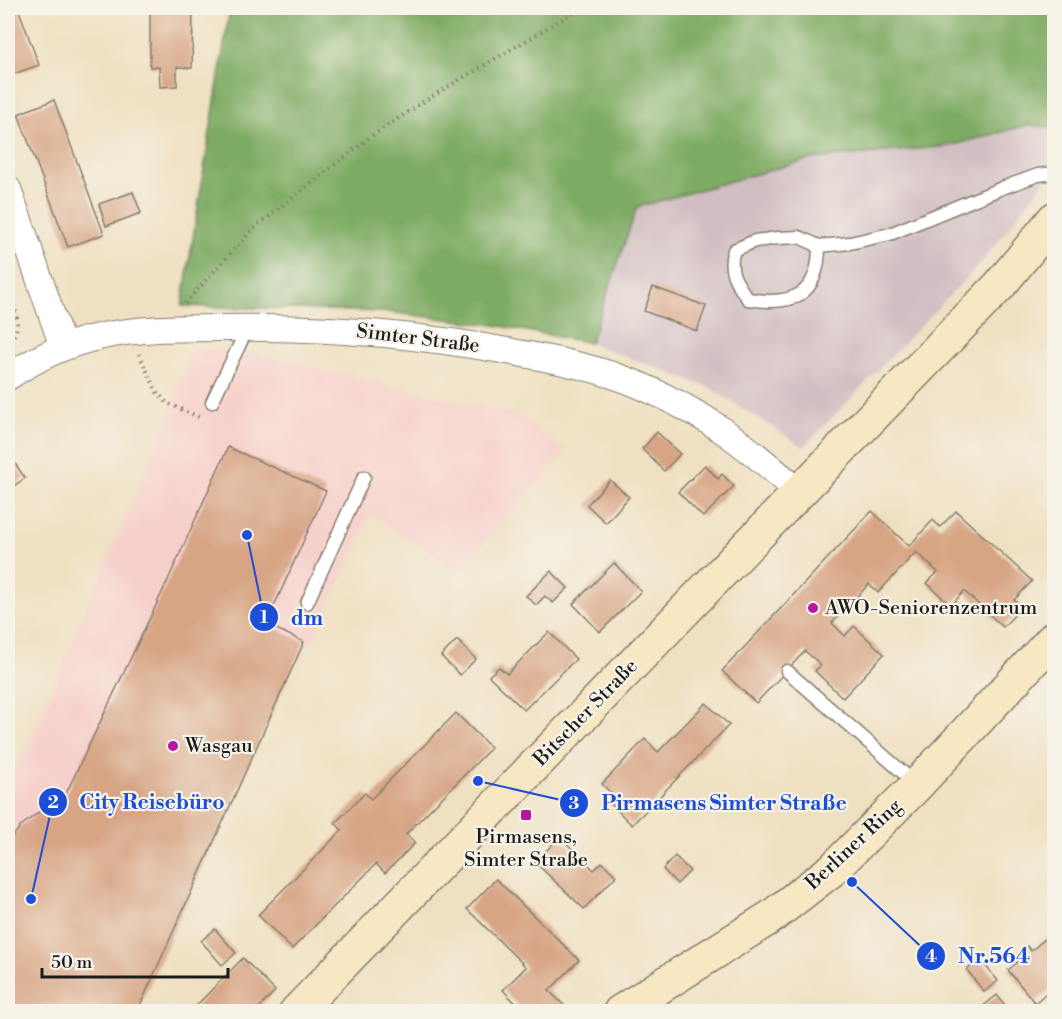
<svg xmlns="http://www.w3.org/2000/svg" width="1062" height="1019" viewBox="0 0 1062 1019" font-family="'Libre Bodoni',serif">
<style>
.built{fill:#f7d0cb}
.industrial{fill:#d2bec2}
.forest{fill:#7eab64;stroke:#4d6440;stroke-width:1.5}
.building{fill:#d7a484}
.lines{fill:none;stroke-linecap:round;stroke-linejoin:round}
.lane-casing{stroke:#867e6e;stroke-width:15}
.street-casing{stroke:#867e6e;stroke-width:28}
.secondary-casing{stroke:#867e6e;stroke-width:36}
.path{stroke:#867e6e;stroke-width:4;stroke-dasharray:1.5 4.5;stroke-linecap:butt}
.lane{stroke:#fff;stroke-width:12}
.street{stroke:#fff;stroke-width:26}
.secondary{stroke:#f7e8c3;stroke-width:33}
.poi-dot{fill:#b5179e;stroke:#f7f3e8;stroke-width:2}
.labels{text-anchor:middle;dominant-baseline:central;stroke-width:4.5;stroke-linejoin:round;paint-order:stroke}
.street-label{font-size:20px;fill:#1c1c1c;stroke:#f7f3e8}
.poi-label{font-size:20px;fill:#1c1c1c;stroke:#f7f3e8;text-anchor:start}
.leader{fill:none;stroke:#1d4ed8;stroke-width:2}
.callout-dot{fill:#1d4ed8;stroke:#f7f3e8;stroke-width:2}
.mark-label{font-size:18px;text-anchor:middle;font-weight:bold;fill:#fff}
.callout-label{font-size:21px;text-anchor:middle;font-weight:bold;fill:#1d4ed8;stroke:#f7f3e8;stroke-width:4.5;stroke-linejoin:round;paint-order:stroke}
</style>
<rect width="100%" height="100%" fill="#f7f3e8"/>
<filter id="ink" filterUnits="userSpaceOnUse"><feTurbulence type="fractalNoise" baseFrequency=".0167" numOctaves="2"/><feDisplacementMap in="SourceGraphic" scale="12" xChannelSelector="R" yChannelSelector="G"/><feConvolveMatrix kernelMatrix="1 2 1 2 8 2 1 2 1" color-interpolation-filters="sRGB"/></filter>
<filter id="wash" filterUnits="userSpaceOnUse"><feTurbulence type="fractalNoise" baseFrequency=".008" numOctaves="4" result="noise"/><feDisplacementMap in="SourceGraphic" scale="24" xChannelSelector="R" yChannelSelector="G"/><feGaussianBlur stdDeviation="1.35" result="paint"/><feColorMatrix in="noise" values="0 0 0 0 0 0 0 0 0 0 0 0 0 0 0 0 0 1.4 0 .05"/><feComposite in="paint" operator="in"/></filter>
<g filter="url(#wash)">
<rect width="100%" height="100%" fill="#efe0c1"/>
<polygon class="built" points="192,348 257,354 519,415 566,451 458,572 371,514 311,645 304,642 137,1011 8,1012 8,772 22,760 166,423"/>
<polygon class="industrial" points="1028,125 1054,127 1054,168 983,261 804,447 710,388 590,343 637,207 811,159 949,146"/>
<polygon class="forest" points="230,8 1054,8 1054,127 1028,125 949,146 811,159 637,207 590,343 495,325 387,312 182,306"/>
<g id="blocks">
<g class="building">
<polygon points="8,8 18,8 39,65 8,76"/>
<polygon points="150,8 193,8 192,68 177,67 177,86 160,87 159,67 150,67"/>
<polygon points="54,100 104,234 68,247 18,114"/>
<polygon points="133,192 141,213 106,226 99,204"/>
<polygon points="653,287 706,306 697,331 644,311"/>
<polygon points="657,432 680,454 664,471 642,449"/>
<polygon points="228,447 326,491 266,624 304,642 137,1012 25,1012 8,1006 8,842 21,826 39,812 61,804 168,580"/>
<polygon points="8,453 25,478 8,490"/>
<polygon points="705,465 718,479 722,474 734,486 703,517 678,492"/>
<polygon points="610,480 629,497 606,523 587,505"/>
<polygon points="872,511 909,546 933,520 940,527 956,511 1032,581 1014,600 1022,607 1003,627 964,591 951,606 927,583 938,572 916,552 878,593 869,584 832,623 845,636 854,626 884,654 843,698 815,671 821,665 805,651 756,703 722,671"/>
<polygon points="614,563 641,591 600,632 573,604"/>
<polygon points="551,571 568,588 553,603 545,596 536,605 526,596"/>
<polygon points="549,632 576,659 524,710 489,676 499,667 507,674"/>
<polygon points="457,640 476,659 460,675 441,656"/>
<polygon points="706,703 729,725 632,825 609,802 614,796 602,784 645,739 658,752"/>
<polygon points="456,713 491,748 406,834 415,843 385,873 376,864 292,949 258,915 342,830 335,823 365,793 371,799"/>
<polygon points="560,837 594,870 602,862 616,876 584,909 535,862"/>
<polygon points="675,856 690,871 677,884 663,869"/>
<polygon points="496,879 579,960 549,991 569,1010 567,1012 544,1012 537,1004 529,1012 524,1012 503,990 526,967 467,909"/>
<polygon points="215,929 236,953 222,965 201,941"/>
<polygon points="1054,931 1054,986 1035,1003 1008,970 1019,961 1015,956 1027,946 1031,951"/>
<polygon points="243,958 275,991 255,1012 190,1012"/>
<polygon points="980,959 998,981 984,992 967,970"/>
<polygon points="997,995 1010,1012 976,1012"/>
</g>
</g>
</g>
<g filter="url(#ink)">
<use href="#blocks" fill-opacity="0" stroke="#867e6e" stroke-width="1.5"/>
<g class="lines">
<g class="lane-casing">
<g id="lane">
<path d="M 819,246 C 819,296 793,306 748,299 C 736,283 727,270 734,250 L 755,241 L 778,238 L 799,237 L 819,246 L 850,243 L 890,234 L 1002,188 L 1038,175 L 1054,173"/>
<polyline points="212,402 248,327"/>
<polyline points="307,603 364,477"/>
<polyline points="787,671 916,784"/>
</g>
</g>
<g class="street-casing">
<g id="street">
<polyline points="8,189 63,347"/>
<path d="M 8,377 C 35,359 65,344 98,337 C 138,328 179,328 220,328 C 318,326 416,334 513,352 C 556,360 599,368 639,385 C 707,414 746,445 800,493"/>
</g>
</g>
<g class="secondary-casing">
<g id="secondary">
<polyline points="296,1012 999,286 1054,219"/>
<polyline points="620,1012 771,917 833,869 917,785 1054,638"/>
</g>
</g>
<g class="path">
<path d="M 8,288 C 14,308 25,327 8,343"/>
<polyline points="185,303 254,228 373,135 429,98 581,8"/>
<polyline points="139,354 157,392 167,403 201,418"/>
</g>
<use href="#lane" class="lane"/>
<use href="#street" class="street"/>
<use href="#secondary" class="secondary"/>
</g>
</g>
<g class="poi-dot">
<circle cx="813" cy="608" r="6"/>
<circle cx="173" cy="746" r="6"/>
<rect x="520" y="809" width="12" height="12" rx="3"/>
</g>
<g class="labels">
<g class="street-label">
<text transform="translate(418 339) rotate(7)">Simter Straße</text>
<text transform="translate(586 713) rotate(-46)">Bitscher Straße</text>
<text transform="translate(854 845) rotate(-43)">Berliner Ring</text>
</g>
<g class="poi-label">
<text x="825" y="608">AWO-Seniorenzentrum</text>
<text x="185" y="746">Wasgau</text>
<text x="526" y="837" text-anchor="middle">Pirmasens,<tspan x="526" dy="23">Simter Straße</tspan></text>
</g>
</g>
<path class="leader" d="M247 535L264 617M31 899L53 802M478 781L574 803M852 882L931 956"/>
<g class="callout-dot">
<circle cx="247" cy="535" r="6"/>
<circle cx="31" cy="899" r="6"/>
<circle cx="478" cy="781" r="6"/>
<circle cx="852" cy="882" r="6"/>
<circle cx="264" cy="617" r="15"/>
<circle cx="53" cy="802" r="15"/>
<circle cx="574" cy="803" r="15"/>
<circle cx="931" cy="956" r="15"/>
</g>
<g class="mark-label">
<text x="264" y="623">1</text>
<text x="53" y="808">2</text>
<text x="574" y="809">3</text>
<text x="931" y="962">4</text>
</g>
<g class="callout-label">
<text x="307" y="625">dm</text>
<text x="152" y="809">City Reisebüro</text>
<text x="724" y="810">Pirmasens Simter Straße</text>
<text x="994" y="963">Nr.564</text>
</g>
<rect width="1062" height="1019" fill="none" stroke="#f7f3e8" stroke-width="30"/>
<path d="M42 968v9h186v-9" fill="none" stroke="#1c1c1c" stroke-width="3"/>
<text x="51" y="968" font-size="18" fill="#1c1c1c" stroke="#f7f3e8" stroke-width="4.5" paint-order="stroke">50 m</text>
</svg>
